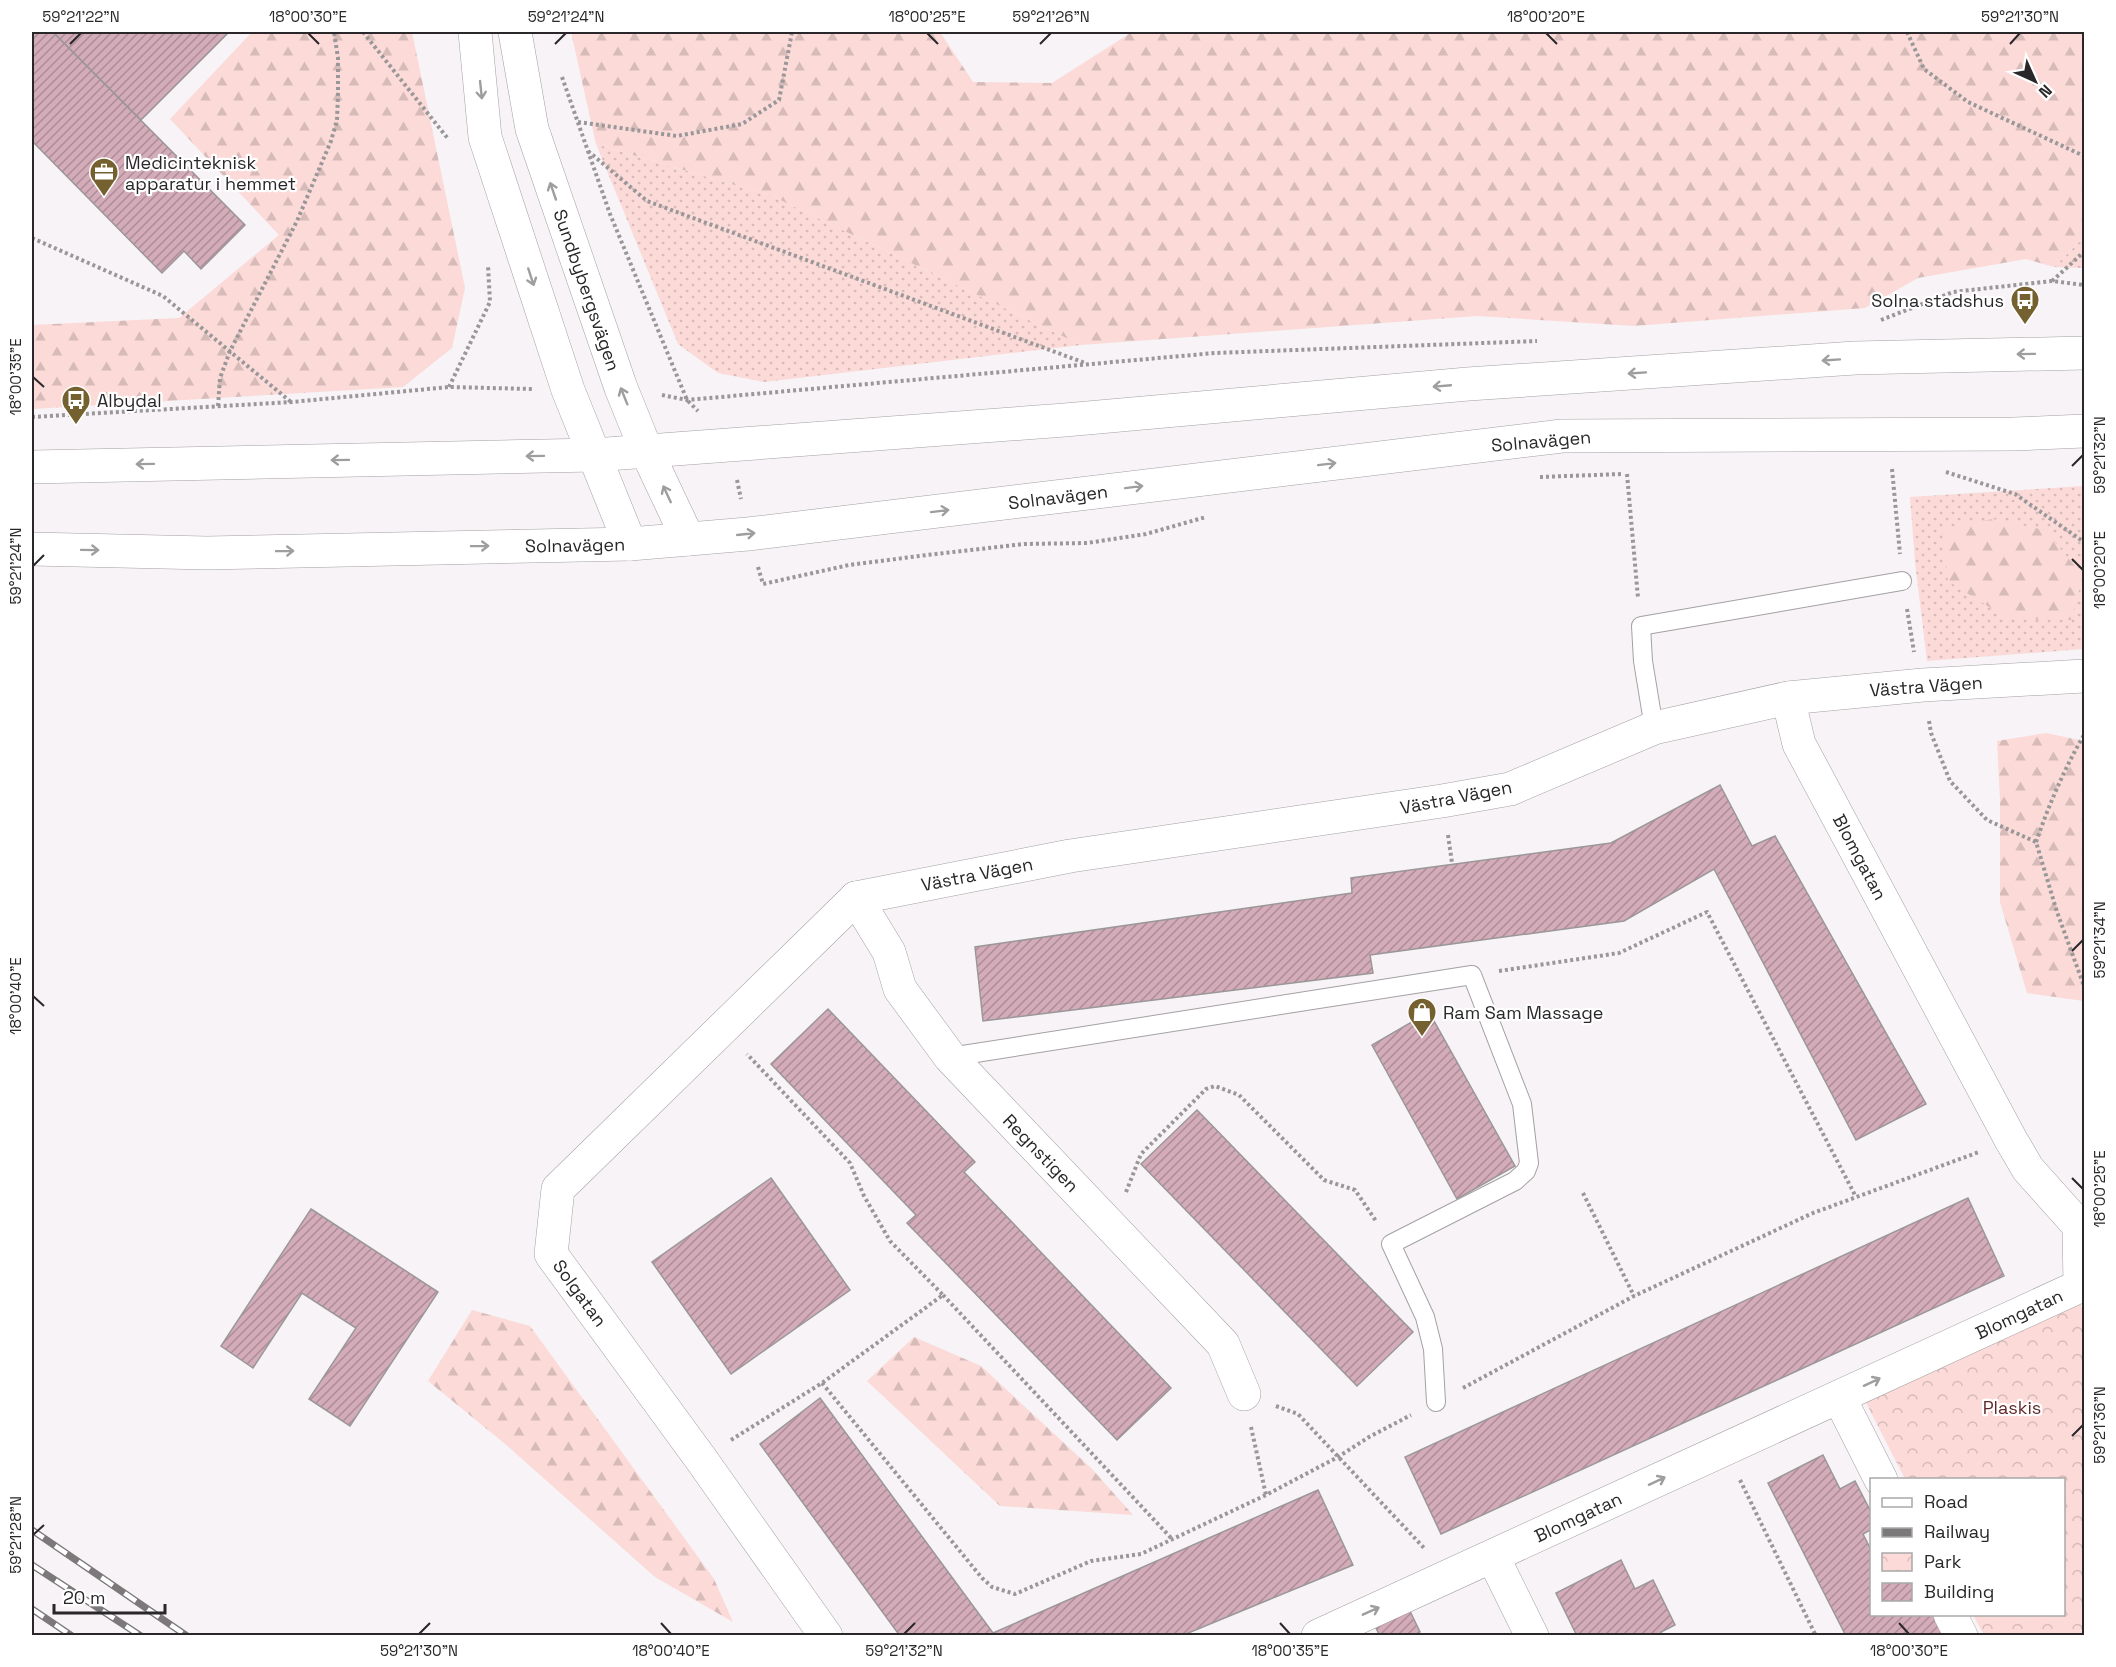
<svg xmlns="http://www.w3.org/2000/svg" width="2116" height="1667" viewBox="0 0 2116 1667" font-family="'Space Grotesk',sans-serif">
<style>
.grass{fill:url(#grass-dots)}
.forest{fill:url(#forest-firs)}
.park{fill:url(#park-crowns)}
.building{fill:url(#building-hatch);stroke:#9b9798;stroke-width:1.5}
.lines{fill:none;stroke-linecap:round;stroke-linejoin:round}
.lane-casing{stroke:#a4a0a3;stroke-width:20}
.street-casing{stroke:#a4a0a3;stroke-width:34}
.secondary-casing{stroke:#a4a0a3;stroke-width:34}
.path{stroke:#9a9799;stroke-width:4;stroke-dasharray:3 3;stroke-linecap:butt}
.lane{stroke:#fff;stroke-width:18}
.street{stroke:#fff;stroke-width:33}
.secondary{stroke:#fff;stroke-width:33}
.rail-casing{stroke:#7c797b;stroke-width:7}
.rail{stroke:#fff;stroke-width:4.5;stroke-dasharray:14;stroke-linecap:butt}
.oneway{stroke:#9f9e9f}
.ticks{fill:none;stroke:#292729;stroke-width:2}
.labels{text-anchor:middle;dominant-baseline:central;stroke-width:4.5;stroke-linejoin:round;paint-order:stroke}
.poi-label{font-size:18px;fill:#292729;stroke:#fff;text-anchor:start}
.street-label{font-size:18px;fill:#292729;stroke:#fff}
.park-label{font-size:18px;fill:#5f292a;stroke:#fff}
.neatline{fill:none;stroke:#292729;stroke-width:2}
.ticks-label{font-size:15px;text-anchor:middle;fill:#292729}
</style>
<defs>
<pattern id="grass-dots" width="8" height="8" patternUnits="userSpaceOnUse" patternTransform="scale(1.5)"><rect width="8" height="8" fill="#fbdad8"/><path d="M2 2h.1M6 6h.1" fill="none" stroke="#d7bbb9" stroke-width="1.8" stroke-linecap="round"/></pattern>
<pattern id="forest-firs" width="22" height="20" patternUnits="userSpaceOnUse" patternTransform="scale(1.5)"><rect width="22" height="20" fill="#fbdad8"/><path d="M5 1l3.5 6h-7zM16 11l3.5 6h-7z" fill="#d7bbb9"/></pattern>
<pattern id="park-crowns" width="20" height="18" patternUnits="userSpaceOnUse" patternTransform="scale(1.5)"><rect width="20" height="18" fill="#fbdad8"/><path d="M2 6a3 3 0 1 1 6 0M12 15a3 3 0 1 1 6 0" fill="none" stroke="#d7bbb9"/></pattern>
<pattern id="building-hatch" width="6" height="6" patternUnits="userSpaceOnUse" patternTransform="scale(1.5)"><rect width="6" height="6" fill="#d4acb9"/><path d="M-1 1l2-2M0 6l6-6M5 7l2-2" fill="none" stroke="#ac8c96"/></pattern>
</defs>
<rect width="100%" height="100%" fill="#f7f3f6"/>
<g class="grass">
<polygon points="596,144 772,196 1081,345 764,382 718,373 678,344"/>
<polygon points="2084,237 2084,268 2054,267"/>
<polygon points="2084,486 2084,649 1927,661 1915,562 1910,497"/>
</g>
<g class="forest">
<polygon points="252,32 412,32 465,288 452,348 403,387 32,409 32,325 179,318 279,235 170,119"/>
<polygon points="571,32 940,32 973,82 1052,83 1132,32 2084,32 2084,237 2054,267 2026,259 1918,278 1865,308 1634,326 1477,316 1081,345 772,196 596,144"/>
<polygon points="1993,519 2045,530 2083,576 2071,620 2008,619 1948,581 1942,528"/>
<polygon points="2046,733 2084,741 2084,1001 2027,993 2000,902 2000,799 1997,741"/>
<polygon points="472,1310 530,1326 714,1579 733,1622 655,1577 504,1443 428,1381"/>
<polygon points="914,1337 981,1366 1092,1469 1133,1515 1000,1506 867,1381"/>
</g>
<polygon class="park" points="2077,1298 2084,1312 2084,1635 1984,1635 1973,1615 2064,1614 2064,1480 1905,1479 1862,1395"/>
<g class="building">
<polygon points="32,32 53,32 245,225 201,269 184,251 162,273 32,141"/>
<polygon points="56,32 229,32 141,120 54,33"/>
<polygon points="1720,785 1752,846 1775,836 1926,1104 1856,1140 1714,869 1624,921 1370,955 1373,973 983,1021 975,947 1352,893 1351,878 1611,843"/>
<polygon points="828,1009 975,1162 964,1172 1171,1388 1117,1440 907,1223 916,1215 771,1064"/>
<polygon points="1429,1012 1515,1166 1457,1199 1372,1045"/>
<polygon points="1197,1110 1413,1332 1357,1386 1141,1164"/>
<polygon points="771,1178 850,1290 731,1374 652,1262"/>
<polygon points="1968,1198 2004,1276 1441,1534 1405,1457"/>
<polygon points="311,1209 438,1292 350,1426 309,1399 356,1328 302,1293 253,1368 221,1346"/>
<polygon points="820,1398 993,1633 1318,1490 1353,1565 1181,1636 900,1636 760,1444"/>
<polygon points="1823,1455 1840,1489 1855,1481 1872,1514 1872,1529 1863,1534 1872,1552 1872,1614 1933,1614 1944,1636 1846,1636 1768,1483"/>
<polygon points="1621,1560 1635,1589 1653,1580 1675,1625 1661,1632 1663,1636 1577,1636 1556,1593"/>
<polygon points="1407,1605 1420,1632 1412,1636 1380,1636 1373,1622"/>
</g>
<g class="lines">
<g class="lane-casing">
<g id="lane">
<polyline points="1654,728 1643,661 1641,626 1902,581"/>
<polyline points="950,1057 1472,975 1522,1104 1529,1163 1526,1171 1515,1181 1391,1244 1425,1317 1433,1349 1436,1402"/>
</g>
</g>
<g class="street-casing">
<g id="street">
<polyline points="856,898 1070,856 1442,801 1510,789 1654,728 1788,698 1923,685 2084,676"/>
<polyline points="856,898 889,952 900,989 950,1057 1223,1344 1244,1394"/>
<polyline points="1839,1397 1881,1480"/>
<polyline points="1493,1557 1532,1636"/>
<polyline points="1950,1614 1961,1636"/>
<polyline points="826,1636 701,1459 551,1254 558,1189 856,898"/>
<polyline points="1318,1636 2080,1286 2079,1226 2028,1169 2011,1140 1799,744 1788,698"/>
</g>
</g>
<g class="secondary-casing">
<g id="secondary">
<polyline points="475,32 485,137 568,390 630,544"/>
<polyline points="515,32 532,129 621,388 646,450 688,539"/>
<polyline points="32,467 594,455 1065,420 1468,384 1855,358 2084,353"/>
<polyline points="32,549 207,553 630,544 748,534 1562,436 2014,434 2084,431"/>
</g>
</g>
<g class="path">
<polyline points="363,32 449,140"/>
<polyline points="1907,32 1924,69 1968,102 2084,156"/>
<polyline points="562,77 610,214 687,400 698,411"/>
<polyline points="578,122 677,136 742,124 779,100 792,32"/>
<polyline points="588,151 647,201 1085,363"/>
<polyline points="32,238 163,296 291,402"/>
<polyline points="2052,281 2084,252"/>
<polyline points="1881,320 1953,292 2052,281 2084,285"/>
<polyline points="449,387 490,302 488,266"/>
<polyline points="662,395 687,400 1215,353 1537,341"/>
<polyline points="218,406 220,378 230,351 297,221 331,141 337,120 338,94 338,58 334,32"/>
<polyline points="32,417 292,402 449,387 532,389"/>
<polyline points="1892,469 1900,554"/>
<polyline points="1946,472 2015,494 2084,542"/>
<polyline points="1627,474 1638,598"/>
<polyline points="1540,477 1622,474"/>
<polyline points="737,480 741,499"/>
<polyline points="758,567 763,584 849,565 927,555 1024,544 1087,543 1146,534 1206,517"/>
<polyline points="1907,609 1914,652"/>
<polyline points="1929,721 1931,733 1950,781 1987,820 2036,842 2057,912 2084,986"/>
<polyline points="1448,835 1452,863"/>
<path d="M 2036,842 C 2049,805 2064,769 2084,735"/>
<polyline points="1499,971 1619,953 1707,912 1856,1197"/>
<polyline points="1126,1192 1141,1154 1206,1089 1215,1086 1239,1095 1324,1180 1355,1190 1376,1221"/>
<polyline points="1583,1193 1634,1296"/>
<polyline points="943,1295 1173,1540"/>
<polyline points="822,1383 982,1578 992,1587 1015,1594 1091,1561 1141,1554 1266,1495 1338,1457 1369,1437 1411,1415"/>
<polyline points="1463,1388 1634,1296 1813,1213 1979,1152"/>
<polyline points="1276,1406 1298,1414 1425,1549"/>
<polyline points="1251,1427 1266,1495"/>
<polyline points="731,1440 822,1383 943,1295 890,1241 864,1196 850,1163 747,1054"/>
<polyline points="1740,1480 1816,1636"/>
</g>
<use href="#lane" class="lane"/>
<use href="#street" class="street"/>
<use href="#secondary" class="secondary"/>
<g class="rail-casing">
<g id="rail">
<polyline points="32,1530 187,1636"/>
<polyline points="32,1565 141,1636"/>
<polyline points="32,1609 72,1636"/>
</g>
</g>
<use href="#rail" class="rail"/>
</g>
<defs><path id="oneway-shaft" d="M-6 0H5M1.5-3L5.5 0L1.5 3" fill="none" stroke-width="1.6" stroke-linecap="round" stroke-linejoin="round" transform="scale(1.5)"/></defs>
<g class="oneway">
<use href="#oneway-shaft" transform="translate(481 90) rotate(84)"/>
<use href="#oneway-shaft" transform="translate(553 191) rotate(-109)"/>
<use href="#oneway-shaft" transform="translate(531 277) rotate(72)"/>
<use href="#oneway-shaft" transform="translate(2026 354) rotate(179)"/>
<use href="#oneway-shaft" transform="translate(1831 360) rotate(176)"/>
<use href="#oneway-shaft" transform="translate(1637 373) rotate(176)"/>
<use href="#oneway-shaft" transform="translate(1442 386) rotate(175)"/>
<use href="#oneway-shaft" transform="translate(624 396) rotate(-112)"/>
<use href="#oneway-shaft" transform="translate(535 456) rotate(179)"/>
<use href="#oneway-shaft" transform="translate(340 460) rotate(179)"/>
<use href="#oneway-shaft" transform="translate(145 464) rotate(179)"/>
<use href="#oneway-shaft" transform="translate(1327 464) rotate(-7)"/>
<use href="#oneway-shaft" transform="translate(1134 487) rotate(-7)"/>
<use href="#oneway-shaft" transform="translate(667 494) rotate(-115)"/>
<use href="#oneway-shaft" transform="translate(940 511) rotate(-7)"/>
<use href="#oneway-shaft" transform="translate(746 534) rotate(-6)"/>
<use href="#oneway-shaft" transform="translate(480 546) rotate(-1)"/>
<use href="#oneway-shaft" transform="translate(90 550) rotate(1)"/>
<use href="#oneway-shaft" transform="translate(285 551) rotate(-1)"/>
<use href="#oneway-shaft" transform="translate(1872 1382) rotate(-25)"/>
<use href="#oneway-shaft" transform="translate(1657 1481) rotate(-25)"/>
<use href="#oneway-shaft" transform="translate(1371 1611) rotate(-24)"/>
</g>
<path class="ticks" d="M 308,33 L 319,44M 927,33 L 938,44M 1546,33 L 1557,44M 70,44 L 81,33M 555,44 L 566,33M 1040,44 L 1051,33M 2010,44 L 2020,33M 33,377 L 44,387M 2072,466 L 2083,455M 2072,559 L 2083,570M 33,566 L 44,555M 2072,951 L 2083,940M 33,996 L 44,1006M 2072,1178 L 2083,1189M 2072,1436 L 2083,1425M 33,1535 L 44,1525M 661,1623 L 671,1634M 1280,1623 L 1290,1634M 1899,1623 L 1909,1634M 419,1634 L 430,1623M 904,1634 L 915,1623"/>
<defs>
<g id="office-pin" transform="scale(1.5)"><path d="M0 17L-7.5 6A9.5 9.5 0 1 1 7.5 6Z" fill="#74612f" stroke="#fff"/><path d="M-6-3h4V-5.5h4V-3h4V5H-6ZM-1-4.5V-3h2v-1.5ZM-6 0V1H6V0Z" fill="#fff"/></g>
<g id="bus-pin" transform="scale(1.5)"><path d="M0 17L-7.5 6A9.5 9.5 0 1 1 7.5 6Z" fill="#74612f" stroke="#fff"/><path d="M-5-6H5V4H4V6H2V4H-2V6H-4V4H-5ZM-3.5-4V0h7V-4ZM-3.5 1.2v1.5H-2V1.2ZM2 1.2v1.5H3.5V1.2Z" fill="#fff"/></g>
<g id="shop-pin" transform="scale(1.5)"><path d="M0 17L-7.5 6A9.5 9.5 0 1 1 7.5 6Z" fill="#74612f" stroke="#fff"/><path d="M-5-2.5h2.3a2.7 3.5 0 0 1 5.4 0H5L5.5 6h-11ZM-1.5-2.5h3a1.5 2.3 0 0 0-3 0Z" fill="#fff"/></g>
</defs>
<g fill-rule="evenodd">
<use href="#office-pin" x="104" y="172"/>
<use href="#bus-pin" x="2025" y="300"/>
<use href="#bus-pin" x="76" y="400"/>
<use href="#shop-pin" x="1422" y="1012"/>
</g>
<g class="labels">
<g class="poi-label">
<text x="125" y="162">Medicinteknisk<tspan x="125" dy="21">apparatur i hemmet</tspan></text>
<text x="2004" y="300" text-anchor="end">Solna stadshus</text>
<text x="97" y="400">Albydal</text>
<text x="1443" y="1012">Ram Sam Massage</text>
</g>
<g class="street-label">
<text transform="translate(587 290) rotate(71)">Sundbybergsvägen</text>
<text transform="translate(1541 441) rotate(-5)">Solnavägen</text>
<text transform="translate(1058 497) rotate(-7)">Solnavägen</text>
<text transform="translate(575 545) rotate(-1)">Solnavägen</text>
<text transform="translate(1926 686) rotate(-4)">Västra Vägen</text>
<text transform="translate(1456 797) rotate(-11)">Västra Vägen</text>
<text transform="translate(1860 857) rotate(62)">Blomgatan</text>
<text transform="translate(977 874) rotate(-11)">Västra Vägen</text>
<text transform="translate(1041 1153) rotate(46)">Regnstigen</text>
<text transform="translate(580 1293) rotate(54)">Solgatan</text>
<text transform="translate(2019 1314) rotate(-25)">Blomgatan</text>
<text transform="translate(1578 1517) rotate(-25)">Blomgatan</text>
</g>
<g class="park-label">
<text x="2012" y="1407">Plaskis</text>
</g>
</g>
<rect width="2116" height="1667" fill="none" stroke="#ffffff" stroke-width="66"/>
<rect x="1870" y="1478" width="195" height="138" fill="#ffffff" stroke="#a9a9a9" stroke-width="1.5"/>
<rect x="1882" y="1498" width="30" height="9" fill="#ffffff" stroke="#a9a9a9" stroke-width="1.5"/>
<text x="1924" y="1508" font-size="18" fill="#292729">Road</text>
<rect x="1882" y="1528" width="30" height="9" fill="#7c797b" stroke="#a9a9a9" stroke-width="1.5"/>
<text x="1924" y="1538" font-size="18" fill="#292729">Railway</text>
<rect x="1882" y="1553" width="30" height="18" fill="url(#park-crowns)" stroke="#a9a9a9" stroke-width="1.5"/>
<text x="1924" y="1568" font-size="18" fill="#292729">Park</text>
<rect x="1882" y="1583" width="30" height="18" fill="url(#building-hatch)" stroke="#a9a9a9" stroke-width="1.5"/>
<text x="1924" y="1598" font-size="18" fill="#292729">Building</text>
<g transform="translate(2035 81) rotate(135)" stroke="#ffffff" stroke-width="4.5" paint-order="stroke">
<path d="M0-4.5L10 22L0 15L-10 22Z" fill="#292729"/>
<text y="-9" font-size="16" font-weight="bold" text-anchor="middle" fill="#292729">N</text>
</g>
<path d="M54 1604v9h111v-9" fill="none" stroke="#292729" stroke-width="3"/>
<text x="63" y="1604" font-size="18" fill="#292729" stroke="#ffffff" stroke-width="4.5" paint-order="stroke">20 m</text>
<rect x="33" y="33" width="2050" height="1601" class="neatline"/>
<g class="ticks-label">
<text x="81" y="22">59°21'22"N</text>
<text x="308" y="22">18°00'30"E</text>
<text x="566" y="22">59°21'24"N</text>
<text x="927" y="22">18°00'25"E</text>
<text x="1051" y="22">59°21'26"N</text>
<text x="1546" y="22">18°00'20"E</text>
<text x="2020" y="22">59°21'30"N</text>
<text transform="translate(16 377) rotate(-90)" y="5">18°00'35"E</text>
<text transform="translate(2100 455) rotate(-90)" y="5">59°21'32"N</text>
<text transform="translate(16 566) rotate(-90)" y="5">59°21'24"N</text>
<text transform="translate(2100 570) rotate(-90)" y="5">18°00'20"E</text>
<text transform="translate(2100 940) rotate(-90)" y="5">59°21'34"N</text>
<text transform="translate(16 996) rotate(-90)" y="5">18°00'40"E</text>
<text transform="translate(2100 1189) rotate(-90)" y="5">18°00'25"E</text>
<text transform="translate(2100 1425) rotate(-90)" y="5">59°21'36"N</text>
<text transform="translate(16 1535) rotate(-90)" y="5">59°21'28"N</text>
<text x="419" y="1656">59°21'30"N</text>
<text x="671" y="1656">18°00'40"E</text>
<text x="904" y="1656">59°21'32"N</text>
<text x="1290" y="1656">18°00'35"E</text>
<text x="1909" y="1656">18°00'30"E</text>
</g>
</svg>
